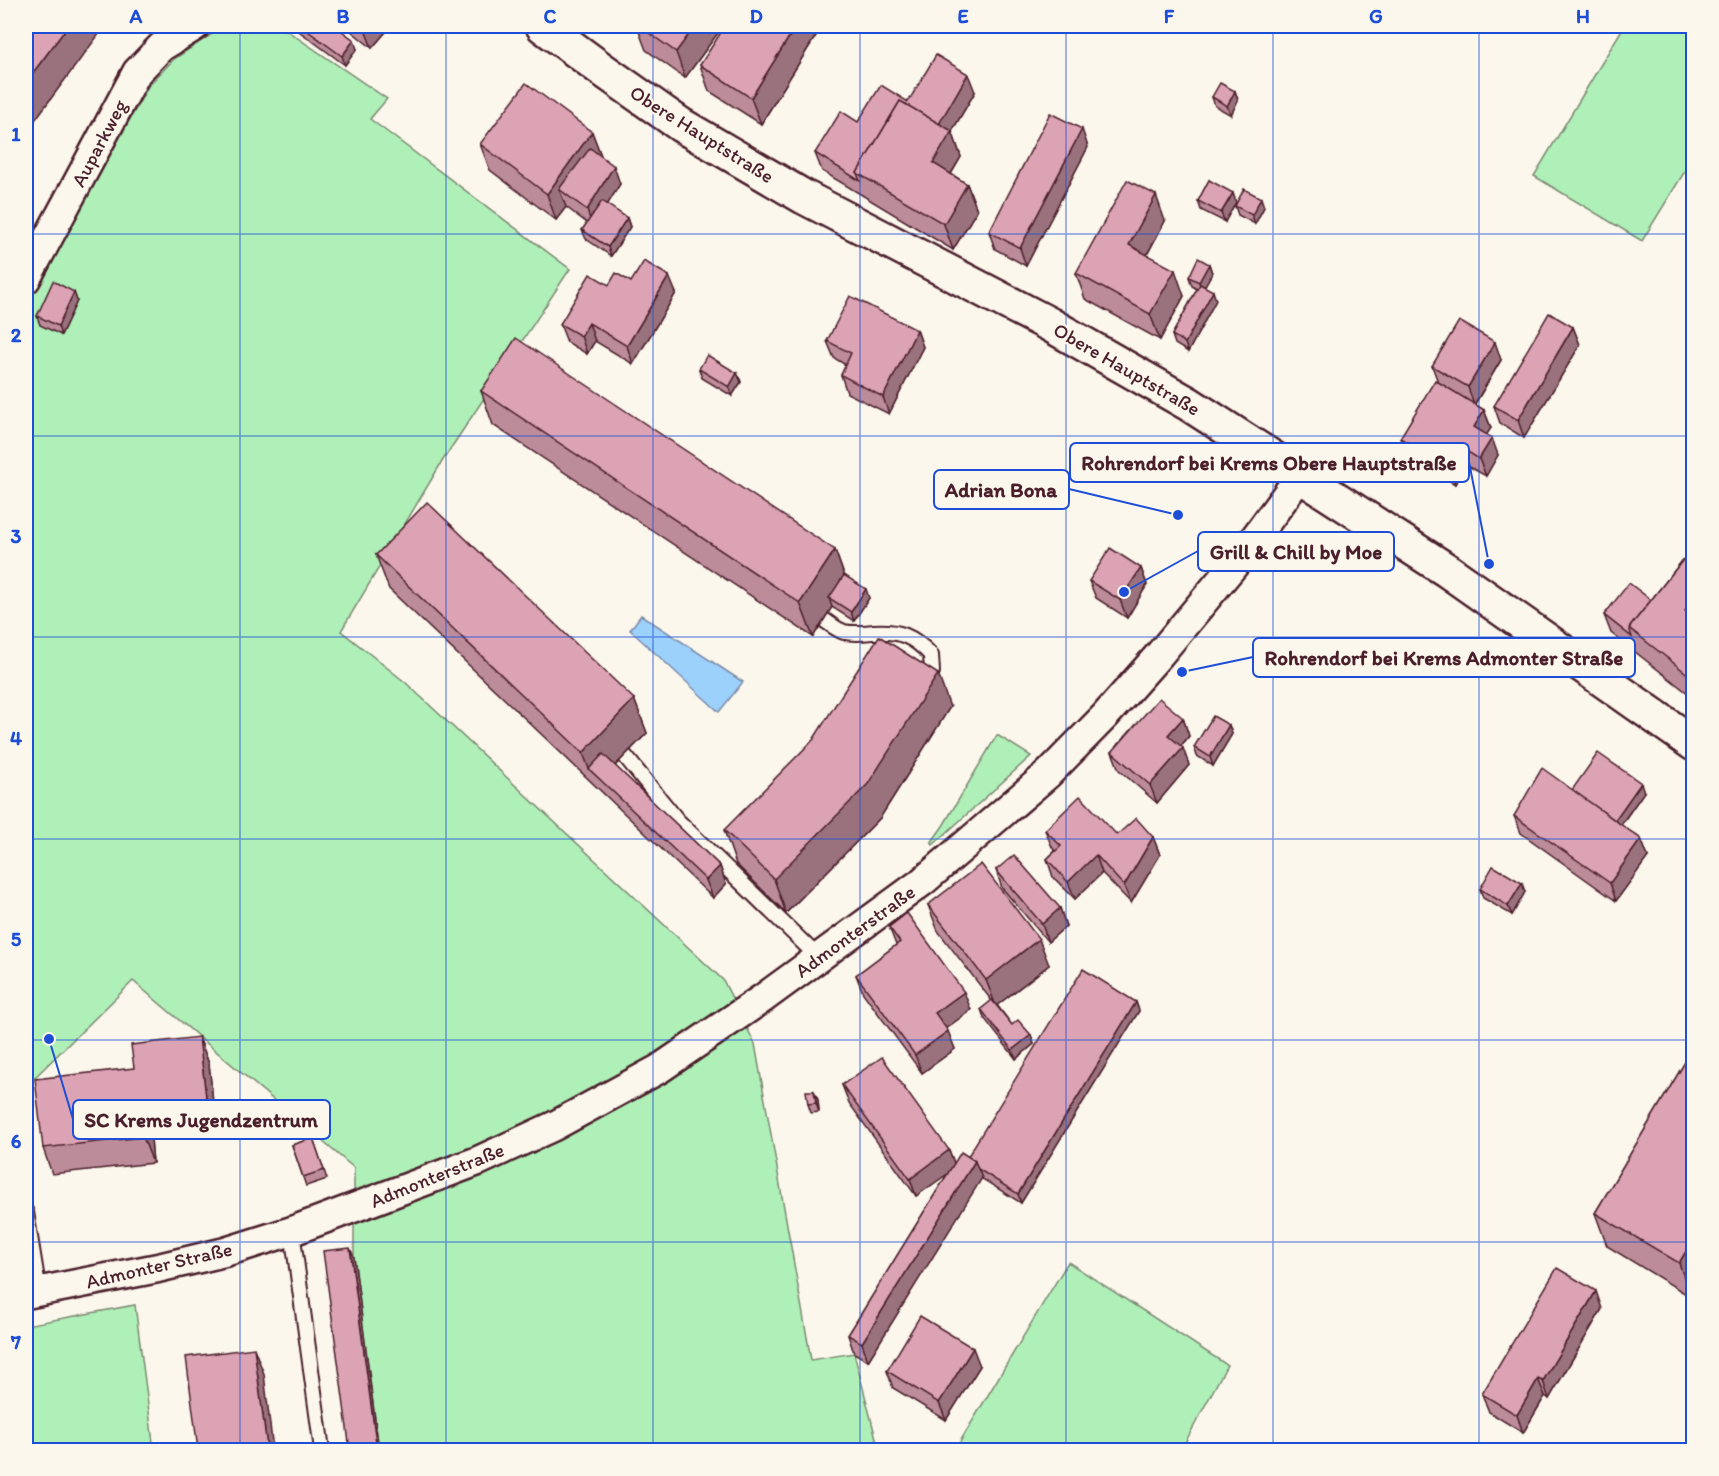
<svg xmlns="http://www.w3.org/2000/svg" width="1719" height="1476" viewBox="0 0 1719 1476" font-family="Itim,sans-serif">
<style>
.green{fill:#aff0b8;stroke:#7c8872;stroke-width:1.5}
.water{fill:#9cd1fb;stroke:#7b8aa8;stroke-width:1.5}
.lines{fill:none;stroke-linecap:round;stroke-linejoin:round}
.service-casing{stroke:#4a1f2b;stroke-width:18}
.minor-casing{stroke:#4a1f2b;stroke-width:33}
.secondary-casing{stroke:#4a1f2b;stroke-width:38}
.service{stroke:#fbf7ec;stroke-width:14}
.minor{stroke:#fbf7ec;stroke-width:28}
.secondary{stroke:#fbf7ec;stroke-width:33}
.wall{fill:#bd8c9b;stroke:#4a1f2b;stroke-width:1.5}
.shaded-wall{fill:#9a727e;stroke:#4a1f2b;stroke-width:1.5}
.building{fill:#dca3b4;stroke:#4a1f2b;stroke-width:1.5}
.grid{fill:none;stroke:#1d4ed8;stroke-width:1.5;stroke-opacity:0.55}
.labels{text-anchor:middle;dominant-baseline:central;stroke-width:4.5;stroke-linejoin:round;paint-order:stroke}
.street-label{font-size:20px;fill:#4a1f2b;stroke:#fbf7ec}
.leader{fill:none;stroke:#1d4ed8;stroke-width:2}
.callout-dot{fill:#1d4ed8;stroke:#fbf7ec;stroke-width:2}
.callout{fill:#fbf7ec;stroke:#1d4ed8;stroke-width:2}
.callout-label{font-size:21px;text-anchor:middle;font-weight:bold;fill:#4a1f2b}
.neatline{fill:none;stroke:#1d4ed8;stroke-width:2}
.grid-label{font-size:20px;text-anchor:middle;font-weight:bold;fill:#1d4ed8}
</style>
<rect width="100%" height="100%" fill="#fbf7ec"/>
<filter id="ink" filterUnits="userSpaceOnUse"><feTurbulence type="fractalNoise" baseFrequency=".0167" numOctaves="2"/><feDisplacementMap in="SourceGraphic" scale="12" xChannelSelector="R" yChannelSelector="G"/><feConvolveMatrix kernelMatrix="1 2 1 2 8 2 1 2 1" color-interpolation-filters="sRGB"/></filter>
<g filter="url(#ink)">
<g class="green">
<polygon points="224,26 280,26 387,99 370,119 570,269 443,460 341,631 405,682 723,980 755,1044 811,1360 854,1353 879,1450 379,1450 354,1257 354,1168 133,981 26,1086 26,307 149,85 174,59"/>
<polygon points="1624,26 1693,26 1693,158 1642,241 1534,176"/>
<polygon points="997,735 1031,756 933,845 931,843 943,826"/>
<polygon points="1068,1262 1227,1365 1181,1450 955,1450"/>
<polygon points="135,1305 154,1450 26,1450 26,1325"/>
</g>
<polygon class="water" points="641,615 743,682 719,712 630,630"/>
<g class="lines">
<g class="service-casing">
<g id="service">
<path d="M 824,620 C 830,624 837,630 844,632 C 854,634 863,633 873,632 C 899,630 913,636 931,655 L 932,672 L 924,684"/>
<polyline points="625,756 677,820 819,958"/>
<polyline points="26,1212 39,1292"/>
<polyline points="292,1231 322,1450"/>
</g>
</g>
<g class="minor-casing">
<g id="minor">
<polyline points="26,279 137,72 161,47 195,26"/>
<polyline points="26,1294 158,1268 225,1252 292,1231 478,1161 554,1126 659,1069 762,999 922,882 1048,774 1105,716 1159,655 1243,554 1301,475"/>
</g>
</g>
<g class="secondary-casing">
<polyline id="secondary" points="543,26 600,68 681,125 804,197 1049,324 1189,404 1448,571 1694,744"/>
</g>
<use href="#service" class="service"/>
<use href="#minor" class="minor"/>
<use href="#secondary" class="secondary"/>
</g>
<g class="wall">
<polygon points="292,26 335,26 357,49 345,65"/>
<polygon points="345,26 391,26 372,48"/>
<polygon points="633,26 723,26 685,78 646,50 638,29"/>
<polygon points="741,26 822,26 761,124 709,91 700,65"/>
<polygon points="1235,91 1238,100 1231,115 1215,106 1212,97"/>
<polygon points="975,92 952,131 961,157 951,174 967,184 977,210 953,250 822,171 815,153 858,122 908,102"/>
<polygon points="592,132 601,156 620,184 607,205 627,218 630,227 611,256 586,239 582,230 587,223 566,207 556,220 490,170 480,144"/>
<polygon points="1088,147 1026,266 995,249 989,232"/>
<polygon points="1209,180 1225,222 1201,210 1198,201"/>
<polygon points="1235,206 1264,207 1255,224 1238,215"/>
<polygon points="1165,221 1147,255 1184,296 1160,340 1085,299 1076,273"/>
<polygon points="1209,264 1212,273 1204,287 1216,300 1188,352 1175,344 1172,335 1197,289 1192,286 1189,277"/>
<polygon points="631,282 676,293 633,364 595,341 587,354 567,342 560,324 609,285"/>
<polygon points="74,292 77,301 61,335 40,325 37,316"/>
<polygon points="1573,327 1580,345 1524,438 1500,423 1494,406"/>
<polygon points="917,330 923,347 889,414 847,393 841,375 846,365 834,358 827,341"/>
<polygon points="1501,360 1475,404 1484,410 1491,428 1486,435 1498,455 1486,476 1466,465 1455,484 1406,456 1400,438 1438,382 1432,366"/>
<polygon points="699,369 737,373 741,382 732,396 702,378"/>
<polygon points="481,391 835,550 844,575 869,598 854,621 832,607 813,637 493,425"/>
<polygon points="1694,546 1694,698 1611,633 1604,615 1651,600"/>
<polygon points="376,555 634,699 647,733 615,766 720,866 726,884 713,898 389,589"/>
<polygon points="1141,568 1147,585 1127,618 1096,598 1089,581"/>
<polygon points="950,707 880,818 786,913 736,864 724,830"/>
<polygon points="1183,718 1189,736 1181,746 1189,765 1157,803 1119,770 1112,752"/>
<polygon points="1229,725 1232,734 1213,766 1197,756 1194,747"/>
<polygon points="1572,790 1644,792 1621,825 1641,839 1648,857 1616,901 1521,833 1514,816"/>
<polygon points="1045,830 1153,837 1160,855 1131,903 1102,873 1075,899 1053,877 1047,859 1055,851 1052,847"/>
<polygon points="996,870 1060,908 1066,926 1048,942 1002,888"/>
<polygon points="1480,889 1525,892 1512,915 1483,898"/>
<polygon points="928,905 1049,965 997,1005 1012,1025 1031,1035 1034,1044 1016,1059 984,1018 981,1009 992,1001 938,931"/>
<polygon points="889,927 971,1010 946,1028 955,1049 922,1073 863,993 856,975 896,945"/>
<polygon points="1136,1002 1139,1011 1021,1203 981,1178 868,1361 854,1353 848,1335 948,1173 916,1196 849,1103 842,1085 949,1150 954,1163 968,1156"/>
<polygon points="199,1037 209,1064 216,1132 151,1139 153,1163 52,1174 43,1148 134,1068"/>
<polygon points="1694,1047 1694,1293 1691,1297 1607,1246 1595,1213"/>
<polygon points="814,1091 818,1100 819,1112 811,1113 808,1104"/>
<polygon points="313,1138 327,1179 306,1186 292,1145"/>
<polygon points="1602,1309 1549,1399 1545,1396 1523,1433 1489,1412 1482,1394"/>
<polygon points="980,1366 946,1420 893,1388 887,1371"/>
</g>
<g class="shaded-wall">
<polygon points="68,26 105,26 35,120 26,139 26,82"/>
<polygon points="369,26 391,26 372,48 365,30"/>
<polygon points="695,26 723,26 685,78 676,52"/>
<polygon points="796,26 822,26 761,124 751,98"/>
<polygon points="354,40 357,49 345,65 342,56"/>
<polygon points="968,74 975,92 952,131 961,157 942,189 933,163 936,128"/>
<polygon points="1235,91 1238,100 1231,115 1227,106"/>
<polygon points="1082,129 1088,147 1026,266 1020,248"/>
<polygon points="592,132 602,158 559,189 566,207 556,220 547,194"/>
<polygon points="614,166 620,184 593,228 587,210"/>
<polygon points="967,184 977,210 953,250 944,224"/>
<polygon points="29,192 32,201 26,214 26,198"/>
<polygon points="1233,193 1236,202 1225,222 1221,213"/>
<polygon points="1156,195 1165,221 1138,271 1129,245"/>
<polygon points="1261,198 1264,207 1255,224 1252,215"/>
<polygon points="627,218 630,227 611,256 608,247"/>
<polygon points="1209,264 1212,273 1202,291 1199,282"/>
<polygon points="1175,270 1184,296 1160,340 1150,314"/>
<polygon points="669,276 676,293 633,364 627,346"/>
<polygon points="1213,291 1216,300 1188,352 1185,343"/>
<polygon points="74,292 77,301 61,335 58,326"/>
<polygon points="589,323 595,341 587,354 581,336"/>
<polygon points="1573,327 1580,345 1524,438 1518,420"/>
<polygon points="917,330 923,347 889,414 883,397"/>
<polygon points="1495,342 1501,360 1474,405 1468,387"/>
<polygon points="737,373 741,382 732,396 729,387"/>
<polygon points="1484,410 1491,428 1480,445 1474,427"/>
<polygon points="1492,438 1498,455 1486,476 1479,459"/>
<polygon points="1460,447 1466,465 1455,484 1449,467"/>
<polygon points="835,550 847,584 829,598 832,607 813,637 800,603"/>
<polygon points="1141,568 1147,585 1127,618 1120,600"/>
<polygon points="866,589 869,598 854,621 851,612"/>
<polygon points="1694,600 1694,635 1685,611"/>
<polygon points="938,674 950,707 880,818 786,913 774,879"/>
<polygon points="634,699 647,733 601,780 589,769 583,753"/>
<polygon points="1183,718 1189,736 1175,753 1168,735"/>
<polygon points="1229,725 1232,734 1213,766 1210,757"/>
<polygon points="1183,748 1189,765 1157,803 1150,785"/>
<polygon points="1641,783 1644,792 1615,833 1612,824"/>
<polygon points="1153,837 1160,855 1131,903 1124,886"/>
<polygon points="1641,839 1648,857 1616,901 1610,883"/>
<polygon points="1096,855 1102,873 1075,899 1068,882"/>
<polygon points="720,866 726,884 713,898 706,880"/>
<polygon points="1522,883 1525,892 1512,915 1508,906"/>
<polygon points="1060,908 1066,926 1048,942 1042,924"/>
<polygon points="1039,939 1049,965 996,1006 986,980"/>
<polygon points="964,992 971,1010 942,1031 935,1013"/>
<polygon points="1136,1002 1139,1011 1021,1203 1018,1194"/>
<polygon points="948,1031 955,1049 922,1073 915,1055"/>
<polygon points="1031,1035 1034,1044 1016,1059 1012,1050"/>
<polygon points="199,1037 209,1064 216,1132 207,1106"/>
<polygon points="814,1091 818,1100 819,1112 816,1103"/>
<polygon points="141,1113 151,1139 153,1163 143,1137"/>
<polygon points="949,1150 956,1168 916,1196 910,1179"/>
<polygon points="975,1161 982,1178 868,1361 862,1343"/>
<polygon points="1694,1238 1694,1293 1691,1297 1679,1263"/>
<polygon points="350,1248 354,1257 379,1450 377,1450"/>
<polygon points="1596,1291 1602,1309 1549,1399 1543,1381"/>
<polygon points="254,1348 264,1374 273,1450 267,1447"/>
<polygon points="973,1348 980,1366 946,1420 939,1403"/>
<polygon points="1538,1379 1545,1396 1523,1433 1517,1415"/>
</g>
<g class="building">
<polygon points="26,26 68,26 26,82"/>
<polygon points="301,26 335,26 354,40 342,56"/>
<polygon points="360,26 369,26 365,30"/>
<polygon points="639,26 695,26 676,52"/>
<polygon points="725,26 796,26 751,98 700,65"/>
<polygon points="936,55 968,74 939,124 900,101 857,173 860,181 815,153 841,111 858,122 881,85 908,102"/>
<polygon points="526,83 592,132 547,194 480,144"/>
<polygon points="1220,83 1235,91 1227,106 1212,97"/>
<polygon points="900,101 952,131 933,163 967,184 944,224 857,173"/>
<polygon points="1050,113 1082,129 1020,248 989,232"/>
<polygon points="590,148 614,166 587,210 559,189"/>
<polygon points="1127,180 1156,195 1129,245 1175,270 1150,314 1076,273"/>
<polygon points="1209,180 1233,193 1221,213 1198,201"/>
<polygon points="1244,189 1261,198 1252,215 1235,206"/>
<polygon points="26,190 29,192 26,198"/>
<polygon points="602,201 627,218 608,247 582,230"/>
<polygon points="1198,258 1209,264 1199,282 1189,277"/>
<polygon points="644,261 669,276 627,346 589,323 581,336 560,324 590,274 609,285 616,273 631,282"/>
<polygon points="53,281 74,292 58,326 37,316"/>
<polygon points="1200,284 1213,291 1185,343 1172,335"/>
<polygon points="850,296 917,330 883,397 841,375 851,353 827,341"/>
<polygon points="1549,313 1573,327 1518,420 1494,406"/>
<polygon points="1459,321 1495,342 1468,387 1432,366"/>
<polygon points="516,338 835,550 800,603 481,391"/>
<polygon points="707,355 737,373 729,387 699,369"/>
<polygon points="1435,380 1484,410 1474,427 1492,438 1479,459 1460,447 1449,467 1400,438"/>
<polygon points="427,502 634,699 583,753 376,555"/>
<polygon points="1694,546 1694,600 1685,611 1694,618 1694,679 1629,628"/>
<polygon points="1110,548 1141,568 1120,600 1089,581"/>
<polygon points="844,575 866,589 851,612 829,598"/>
<polygon points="1629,583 1651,600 1629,628 1632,637 1604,615"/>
<polygon points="879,636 938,674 868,784 774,879 724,830 813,740"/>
<polygon points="1159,698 1183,718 1168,735 1183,748 1150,785 1112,752"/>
<polygon points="1213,716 1229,725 1210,757 1194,747"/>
<polygon points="1598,753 1641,783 1615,820 1572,790"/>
<polygon points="603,754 720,866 706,880 589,769"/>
<polygon points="1542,768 1641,839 1610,883 1514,816"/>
<polygon points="1080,796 1117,835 1136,818 1153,837 1124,886 1096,855 1068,882 1047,859 1061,846 1045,830"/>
<polygon points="1014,855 1060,908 1042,924 996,870"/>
<polygon points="981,864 1039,939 986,980 928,905"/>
<polygon points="1493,866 1522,883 1508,906 1480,889"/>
<polygon points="907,913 964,992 935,1013 948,1031 915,1055 856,975 900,942 889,927"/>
<polygon points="1083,969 1136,1002 1018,1194 978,1169 975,1161 968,1156"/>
<polygon points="992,1000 1012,1025 1018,1020 1031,1035 1012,1050 981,1009"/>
<polygon points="199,1037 207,1106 141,1113 143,1137 43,1148 35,1079 134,1068 131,1045"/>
<polygon points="1694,1047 1694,1238 1679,1263 1595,1213"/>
<polygon points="882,1057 949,1150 910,1179 842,1085"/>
<polygon points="806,1091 814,1091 816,1103 808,1104"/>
<polygon points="313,1138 324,1170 303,1177 292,1145"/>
<polygon points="961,1152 975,1161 862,1343 848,1335"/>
<polygon points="350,1248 377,1450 350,1450 323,1251"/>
<polygon points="1557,1268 1596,1291 1543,1381 1538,1379 1517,1415 1482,1394"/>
<polygon points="920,1316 973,1348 939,1403 887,1371"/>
<polygon points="254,1348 267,1447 288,1444 288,1450 198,1450 186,1357"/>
</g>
</g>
<path class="grid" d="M 240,26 L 240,1450M 446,26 L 446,1450M 653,26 L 653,1450M 860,26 L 860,1450M 1066,26 L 1066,1450M 1273,26 L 1273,1450M 1479,26 L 1479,1450M 26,234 L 1694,234M 26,436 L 1694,436M 26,637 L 1694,637M 26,839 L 1694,839M 26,1040 L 1694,1040M 26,1242 L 1694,1242"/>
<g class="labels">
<g class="street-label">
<text transform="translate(702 134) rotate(32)">Obere Hauptstraße</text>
<text transform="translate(99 143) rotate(-62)">Auparkweg</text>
<text transform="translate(1127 369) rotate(30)">Obere Hauptstraße</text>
<text transform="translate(855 931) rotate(-36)">Admonterstraße</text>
<text transform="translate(437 1175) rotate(-22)">Admonterstraße</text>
<text transform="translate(159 1265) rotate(-13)">Admonter Straße</text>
</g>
</g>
<path class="leader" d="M1489 564L1469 462M1178 515L1069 489M1124 592L1198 551M1182 672L1253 657M49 1039L73 1119"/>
<g class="callout-dot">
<circle cx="1489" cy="564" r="6"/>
<circle cx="1178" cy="515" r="6"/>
<circle cx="1124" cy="592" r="6"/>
<circle cx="1182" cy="672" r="6"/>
<circle cx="49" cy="1039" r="6"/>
</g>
<g class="callout">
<rect x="1070" y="443" width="399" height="39" rx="6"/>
<rect x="934" y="470" width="135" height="39" rx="6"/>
<rect x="1198" y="532" width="196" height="39" rx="6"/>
<rect x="1253" y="638" width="382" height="39" rx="6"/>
<rect x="73" y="1100" width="257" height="39" rx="6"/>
</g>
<g class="callout-label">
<text x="1269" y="470">Rohrendorf bei Krems Obere Hauptstraße</text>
<text x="1001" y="497">Adrian Bona</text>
<text x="1296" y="559">Grill &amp; Chill by Moe</text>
<text x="1444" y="665">Rohrendorf bei Krems Admonter Straße</text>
<text x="201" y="1127">SC Krems Jugendzentrum</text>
</g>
<rect width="1719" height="1476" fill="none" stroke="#fbf7ec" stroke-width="66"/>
<rect x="33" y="33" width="1653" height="1410" class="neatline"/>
<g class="grid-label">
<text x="136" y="23">A</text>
<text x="343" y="23">B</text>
<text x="550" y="23">C</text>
<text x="756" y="23">D</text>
<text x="963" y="23">E</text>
<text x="1169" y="23">F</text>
<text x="1376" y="23">G</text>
<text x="1583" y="23">H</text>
<text x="16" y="141">1</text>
<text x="16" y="342">2</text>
<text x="16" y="543">3</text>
<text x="16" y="745">4</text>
<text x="16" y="946">5</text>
<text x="16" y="1148">6</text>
<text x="16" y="1349">7</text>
</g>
</svg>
